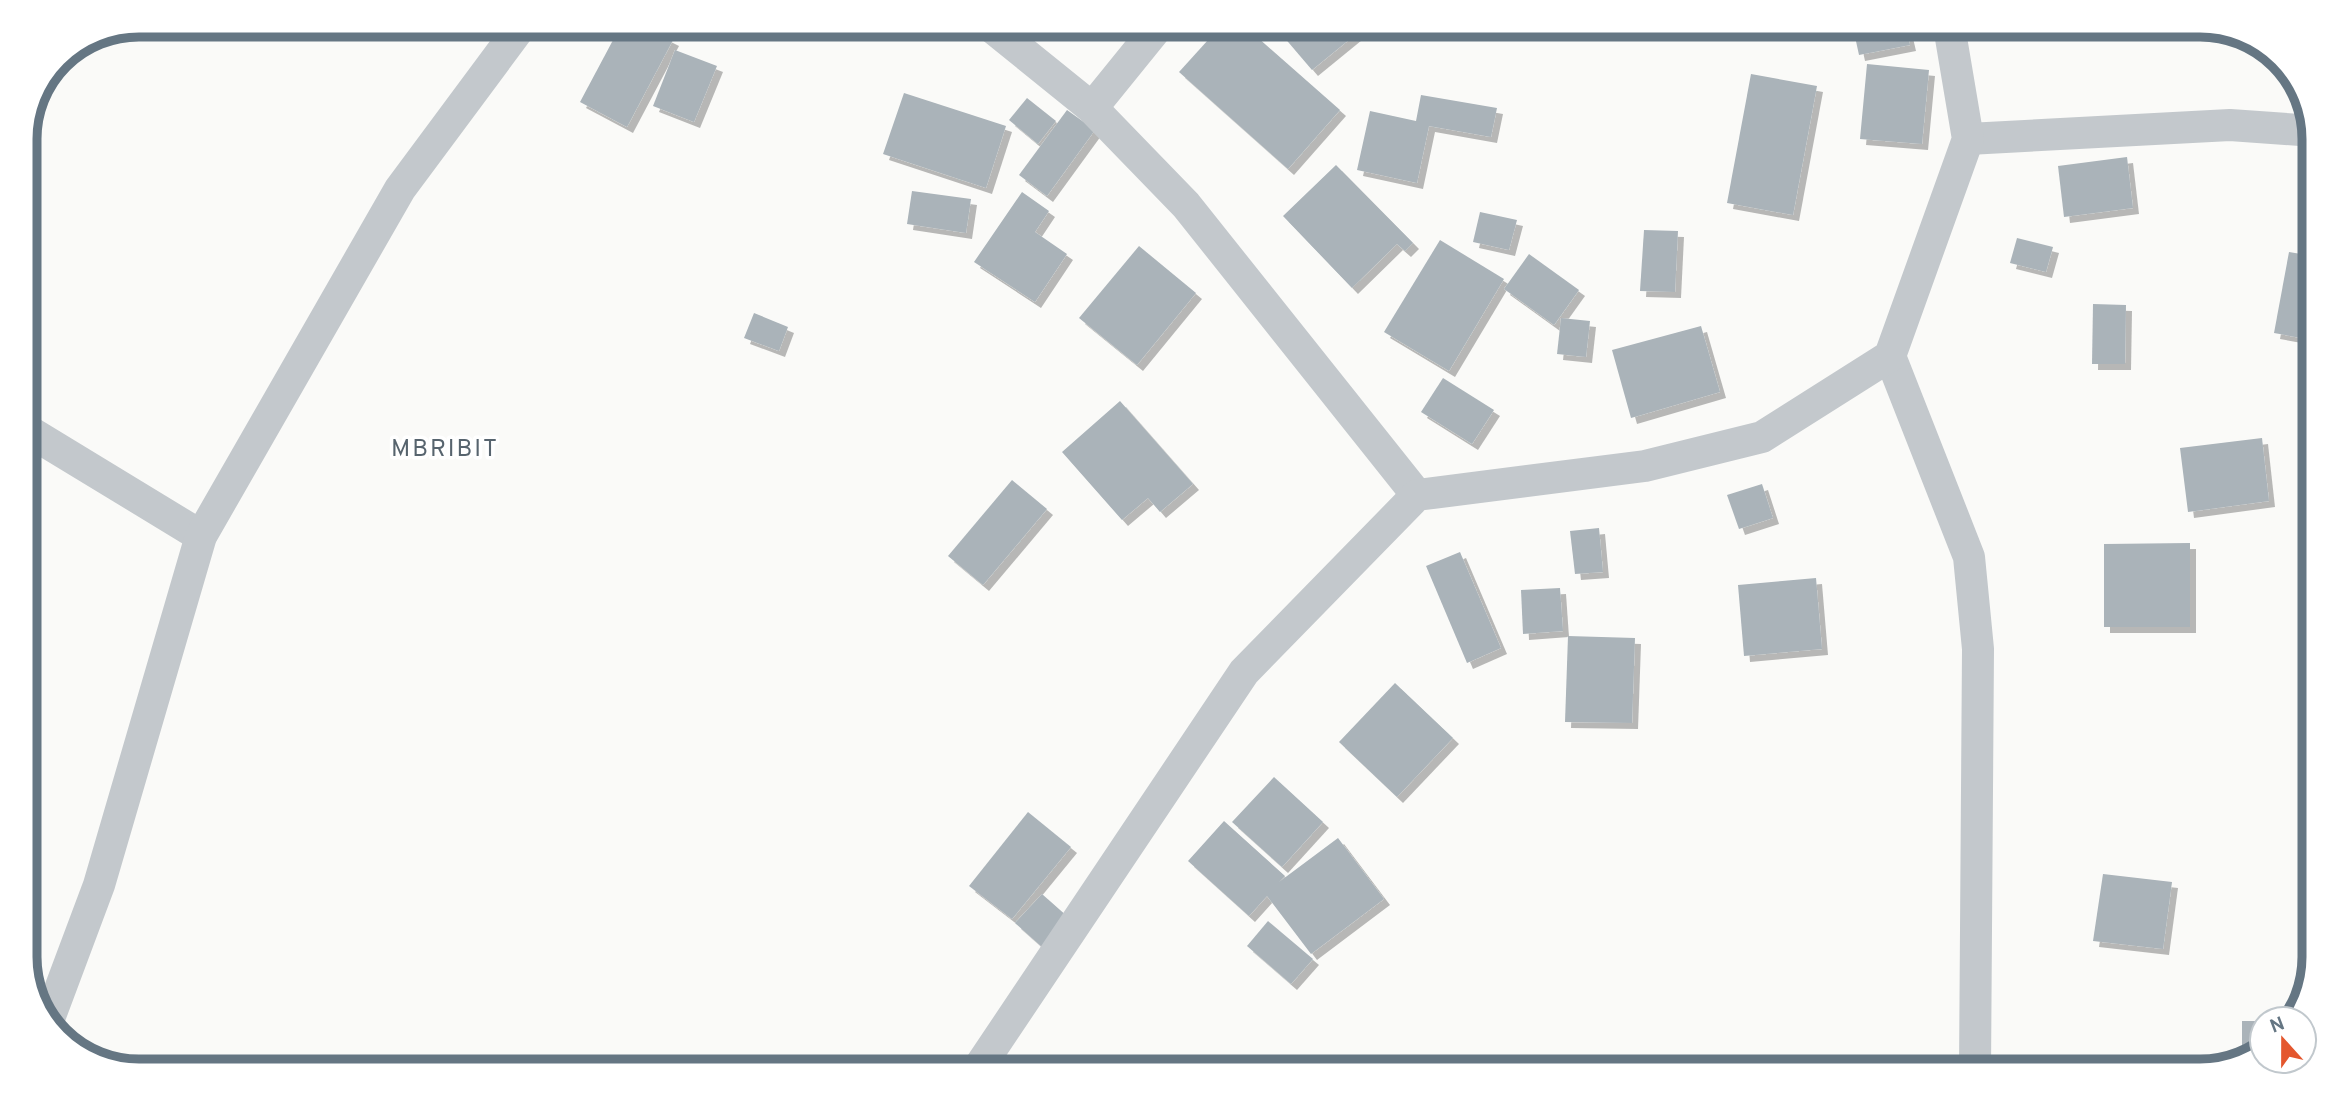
<svg xmlns="http://www.w3.org/2000/svg" width="2339" height="1096" viewBox="0 0 2339 1096" font-family="Overpass,sans-serif">
<style>
.building{fill:#aab3b9;filter:url(#shadow)}
.lines{fill:none;stroke-linecap:round;stroke-linejoin:round}
.street{stroke:#c3c8cc;stroke-width:32}
.labels{text-anchor:middle;dominant-baseline:central;stroke-width:7;stroke-linejoin:round;paint-order:stroke}
.quarter-label{font-size:24px;letter-spacing:2px;fill:#57646e;stroke:#fff}
.rim{fill:none;stroke:#657683;stroke-width:9}
</style>
<defs>
<filter id="shadow"><feDropShadow dx="6" dy="6" stdDeviation="0" flood-color="#0004"/></filter>
</defs>
<rect width="100%" height="100%" fill="#fafaf8"/>
<g class="building">
<polygon points="620,27 647,27 673,40 627,127 580,102"/>
<polygon points="1218,29 1248,29 1340,110 1288,169 1179,72"/>
<polygon points="1277,29 1361,30 1312,70"/>
<polygon points="1854,32 1907,32 1910,45 1859,55"/>
<polygon points="675,50 717,66 694,122 653,106"/>
<polygon points="1867,64 1929,70 1922,144 1860,139"/>
<polygon points="1751,74 1817,86 1793,215 1727,203"/>
<polygon points="904,93 1006,126 986,188 883,154"/>
<polygon points="1421,95 1497,108 1491,137 1429,126 1417,183 1357,170 1370,111 1416,121"/>
<polygon points="1027,98 1056,121 1038,144 1009,120"/>
<polygon points="1067,110 1095,130 1047,196 1019,175"/>
<polygon points="2127,157 2133,208 2064,217 2058,166"/>
<polygon points="1336,165 1413,243 1405,251 1397,244 1352,288 1283,216"/>
<polygon points="912,191 971,199 966,233 907,224"/>
<polygon points="1022,192 1049,211 1035,232 1067,254 1035,302 974,262"/>
<polygon points="1480,212 1517,220 1509,250 1473,242"/>
<polygon points="1644,230 1678,231 1675,292 1640,291"/>
<polygon points="2017,238 2053,247 2046,272 2010,263"/>
<polygon points="1440,240 1504,279 1449,371 1384,332"/>
<polygon points="1139,246 1196,293 1137,365 1079,318"/>
<polygon points="2289,252 2313,256 2312,340 2274,333"/>
<polygon points="1529,254 1579,290 1554,325 1504,289"/>
<polygon points="2093,304 2126,305 2125,364 2092,364"/>
<polygon points="754,313 788,327 779,351 744,338"/>
<polygon points="1561,318 1590,321 1586,357 1557,354"/>
<polygon points="1701,326 1720,392 1631,418 1612,350"/>
<polygon points="1443,378 1494,410 1472,444 1421,412"/>
<polygon points="1120,401 1193,484 1160,512 1148,498 1122,520 1062,452"/>
<polygon points="2262,438 2269,501 2188,512 2180,448"/>
<polygon points="1012,480 1047,509 983,585 948,556"/>
<polygon points="1762,484 1773,518 1739,529 1727,495"/>
<polygon points="1599,528 1603,572 1575,574 1570,531"/>
<polygon points="2190,543 2190,627 2104,627 2104,544"/>
<polygon points="1460,552 1501,648 1467,663 1426,566"/>
<polygon points="1816,578 1822,649 1744,656 1738,585"/>
<polygon points="1560,588 1563,631 1523,634 1521,590"/>
<polygon points="1568,636 1635,638 1632,723 1565,722"/>
<polygon points="1395,683 1453,738 1397,797 1339,742"/>
<polygon points="1274,777 1323,822 1282,867 1232,822"/>
<polygon points="1028,812 1071,847 1012,919 969,886"/>
<polygon points="1224,821 1285,876 1279,882 1338,838 1384,899 1311,954 1267,896 1249,916 1188,861"/>
<polygon points="2103,874 2172,882 2163,949 2093,941"/>
<polygon points="1042,894 1068,917 1042,947 1015,923"/>
<polygon points="1268,921 1313,959 1291,984 1247,946"/>
<polygon points="2242,1021 2262,1021 2262,1053 2242,1059"/>
</g>
<g class="lines">
<g class="street">
<polyline points="993,28 1092,108 1186,205 1417,495"/>
<polyline points="1092,108 1156,29"/>
<polyline points="1968,139 2230,125 2314,131"/>
<polyline points="1890,356 1969,557 1978,649 1975,1071"/>
<polyline points="25,429 201,536"/>
<polyline points="47,1024 99,885 201,536 400,189 521,26"/>
<polyline points="980,1066 1244,672 1417,495 1645,466 1762,437 1890,356 1968,139 1950,32"/>
</g>
</g>
<g class="labels">
<g class="quarter-label">
<text x="445" y="450">MBRIBIT</text>
</g>
</g>
<path d="M0 0H2339V1096H0ZM139 37H2200A102 102 0 0 1 2302 139V957A102 102 0 0 1 2200 1059H139A102 102 0 0 1 37 957V139A102 102 0 0 1 139 37Z" fill="#fff" fill-rule="evenodd"/>
<path class="rim" d="M139 37H2200A102 102 0 0 1 2302 139V957A102 102 0 0 1 2200 1059H139A102 102 0 0 1 37 957V139A102 102 0 0 1 139 37Z"/>
<g transform="translate(2283 1040) rotate(339)"><circle r="33" fill="#ffffff" stroke="#c1c8cd" stroke-width="2"/>
<path d="M0-5L12 26L0 18L-12 26Z" fill="#e4572e"/>
<text y="-10" font-size="19" font-weight="bold" text-anchor="middle" fill="#657683">N</text>
</g>
</svg>
